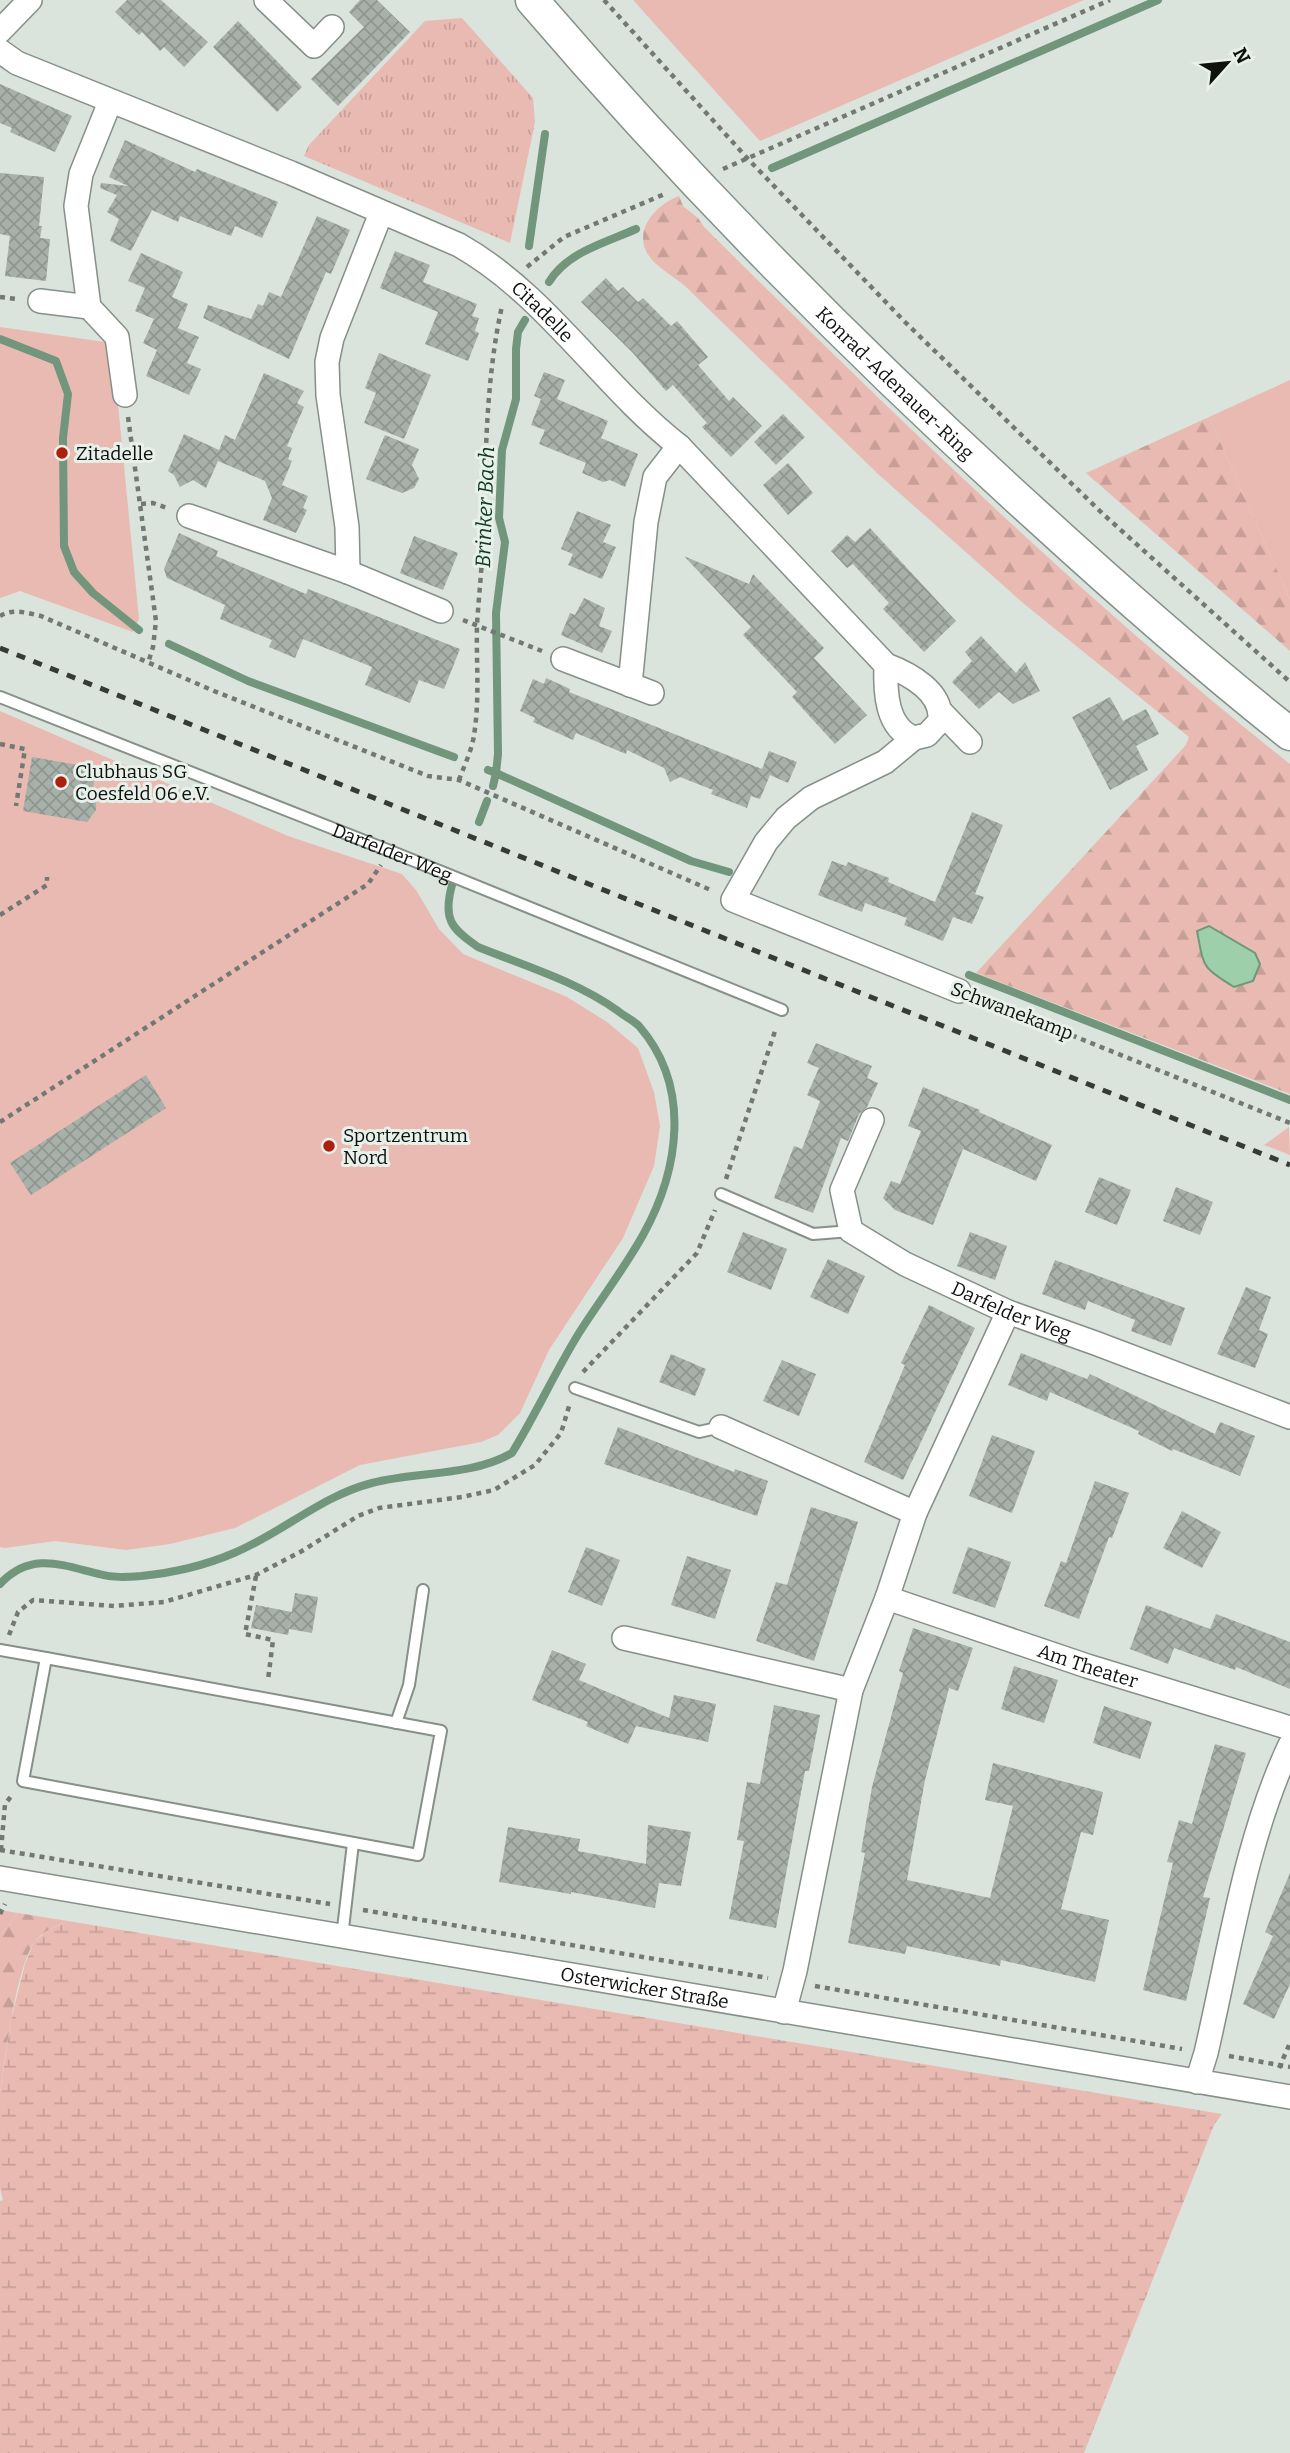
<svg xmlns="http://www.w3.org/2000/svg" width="1290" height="2453" viewBox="0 0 1290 2453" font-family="Bitter,serif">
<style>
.green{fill:#e9bab1}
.forest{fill:url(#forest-firs)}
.wetland{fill:url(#wetland-marsh)}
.park{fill:url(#park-tufts)}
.water{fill:#9ccfaa;stroke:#71967b;stroke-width:2}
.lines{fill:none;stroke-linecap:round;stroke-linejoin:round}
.stream{stroke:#71967b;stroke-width:8}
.building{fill:url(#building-cross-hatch)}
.lane-casing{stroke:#868f88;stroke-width:14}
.street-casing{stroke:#868f88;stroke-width:26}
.secondary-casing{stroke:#868f88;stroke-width:35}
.path{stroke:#727873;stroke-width:4.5;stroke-dasharray:5 5;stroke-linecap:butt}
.lane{stroke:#fff;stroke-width:10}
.street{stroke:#fff;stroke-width:23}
.secondary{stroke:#fff;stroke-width:32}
.rail{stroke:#373b37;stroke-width:5;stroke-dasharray:9 9;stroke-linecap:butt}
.poi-dot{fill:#ae200e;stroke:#e7f0e9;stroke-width:2.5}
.labels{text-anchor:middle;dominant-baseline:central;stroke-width:6;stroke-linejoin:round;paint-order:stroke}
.street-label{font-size:19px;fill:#0e110e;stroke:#e7f0e9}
.poi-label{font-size:19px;fill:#0e110e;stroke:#e7f0e9;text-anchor:start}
.water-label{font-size:21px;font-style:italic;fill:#113920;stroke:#e7f0e9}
</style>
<defs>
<pattern id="forest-firs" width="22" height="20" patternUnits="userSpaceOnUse" patternTransform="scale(1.75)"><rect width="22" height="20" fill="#e9bab1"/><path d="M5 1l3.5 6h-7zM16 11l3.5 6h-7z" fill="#c79f97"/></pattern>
<pattern id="wetland-marsh" width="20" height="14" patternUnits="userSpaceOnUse" patternTransform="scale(1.75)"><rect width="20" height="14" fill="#e9bab1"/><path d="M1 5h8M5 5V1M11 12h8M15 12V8" fill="none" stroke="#c79f97"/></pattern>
<pattern id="park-tufts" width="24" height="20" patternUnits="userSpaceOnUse" patternTransform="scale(1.75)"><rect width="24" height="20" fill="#e9bab1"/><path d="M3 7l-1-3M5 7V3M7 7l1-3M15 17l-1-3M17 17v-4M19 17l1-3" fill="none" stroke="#c79f97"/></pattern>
<pattern id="building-cross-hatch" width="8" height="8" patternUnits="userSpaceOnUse" patternTransform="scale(1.75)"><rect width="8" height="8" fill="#a7b0a9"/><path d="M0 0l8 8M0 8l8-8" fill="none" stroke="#8f9690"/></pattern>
</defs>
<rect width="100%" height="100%" fill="#dae3dc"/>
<g class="green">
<polygon points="633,0 1084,0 760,141"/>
<polygon points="0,327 112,343 139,619 133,632 20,591 0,598"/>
<polygon points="1290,380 1290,599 1209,417"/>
<polygon points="0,711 288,836 402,874 416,890 439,929 463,954 567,997 607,1022 638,1048 654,1092 660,1126 654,1166 623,1238 549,1350 520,1413 498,1435 481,1442 360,1465 235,1528 170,1544 126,1550 55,1541 5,1548 0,1547"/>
<polygon points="1289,1127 1290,1155 1264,1145"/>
<polygon points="0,1910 18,1913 0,1935"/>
</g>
<g class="forest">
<path d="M 679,196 L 683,206 L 698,218 L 704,227 C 893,414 1082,599 1290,764 L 1290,1094 L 976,973 L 1186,745 L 1189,737 L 1023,603 L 877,473 L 684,285 C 674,277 662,270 653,261 C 629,235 653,206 679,196 Z"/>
<polygon points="1209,417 1290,599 1290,651 1086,473"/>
<path d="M 18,1913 L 68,1921 C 57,1926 44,1931 36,1940 C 16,1964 5,2060 0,2093 L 0,1935 Z"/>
</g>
<polygon class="wetland" points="68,1921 1222,2114 1214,2125 1084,2453 0,2453 0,2201 3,2200 0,2188 0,2093 11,2020 25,1964 34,1942 47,1931"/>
<polygon class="park" points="462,18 533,98 535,122 510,243 304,156 309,145 425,21"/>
<path class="water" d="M 1209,926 L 1255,953 L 1260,964 L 1253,981 L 1234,987 C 1201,967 1204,967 1197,931 Z"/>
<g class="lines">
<g class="stream">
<polyline points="772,168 1158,0"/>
<polyline points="529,246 545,134"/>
<path d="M 549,282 C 567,252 605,243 636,229"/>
<polyline points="0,339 56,361 68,394 63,438 64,546 74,572 93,593 139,630"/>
<polyline points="169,644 248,681 454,757"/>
<polyline points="488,770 496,773 498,754 496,613 505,542 499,518 502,450 516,399 516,349 518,332 525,320"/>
<polyline points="493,786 496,773 691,861 729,872"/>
<polyline points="479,822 487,801"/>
<polyline points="969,975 1290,1100"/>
<path d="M 0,1584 C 31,1551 62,1565 99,1574 C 113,1578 127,1577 141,1576 C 172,1573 206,1565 234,1553 C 282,1533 321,1496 372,1483 C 417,1471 470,1477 512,1453 C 536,1414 555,1372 579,1333 C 600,1300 624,1269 643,1235 C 679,1170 692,1087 639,1026 C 633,1020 624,1016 618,1011 C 576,981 525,966 478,947 C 450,928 443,918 452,885"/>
</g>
</g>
<g class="building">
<polygon points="127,0 161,0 208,42 184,67 164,47 160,51 142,32 139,35 115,12"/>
<polygon points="360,0 377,0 410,32 338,106 311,79 364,27 349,12"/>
<polygon points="238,21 302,87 277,112 213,47"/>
<polygon points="0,84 72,116 55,152 10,132 12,128 0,123"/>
<polygon points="125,140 195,172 197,169 278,202 262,238 235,226 231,236 180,216 178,222 152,210 131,251 110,241 119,219 107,212 117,195 100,188 101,183 128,186 109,177"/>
<polygon points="0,173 44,177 39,226 42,226 40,238 50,239 46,281 5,276 10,236 0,234"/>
<polygon points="317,216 350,230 331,274 326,272 289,359 203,318 208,305 251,319 258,304 263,306 269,292 281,297"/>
<polygon points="395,251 430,265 423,282 477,304 472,316 479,318 475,331 479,333 468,361 425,344 438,312 380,288"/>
<polygon points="141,253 183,272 172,297 188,304 178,328 199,337 187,363 201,369 189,395 146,376 157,350 143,343 154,319 135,311 145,288 128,281"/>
<polygon points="606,278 618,291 623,287 638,302 643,298 671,326 677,321 708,357 698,365 729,401 733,397 762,426 731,457 702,427 707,423 673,385 666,391 632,352 581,302"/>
<polygon points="379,353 431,375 404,439 364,423 376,393 365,388"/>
<polygon points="544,372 565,380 557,399 608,421 601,438 638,454 625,487 610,480 603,482 582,473 586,463 539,444 545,430 531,425 541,399 534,396"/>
<polygon points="264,373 304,391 297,403 304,407 287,446 292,448 288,459 292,461 282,485 308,496 303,508 307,510 296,533 263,520 272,498 265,481 218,461 206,488 193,480 180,487 174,475 168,471 184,434 219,450 225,435 235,440"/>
<polygon points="783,414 805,437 776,465 754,442"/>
<polygon points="385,435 419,449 412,465 419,479 414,488 402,493 366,479"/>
<polygon points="788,463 813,493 788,515 763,485"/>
<polygon points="577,511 611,525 603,542 616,547 602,579 568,565 573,554 561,549"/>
<polygon points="870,528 956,621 924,652 883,609 889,603 853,564 847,568 831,551 847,535 855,542"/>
<polygon points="179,533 218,551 216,556 306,594 308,589 460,649 444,689 419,680 410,703 365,685 372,667 303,639 295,658 269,647 272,640 220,619 225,605 167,578 164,569"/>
<polygon points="414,536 458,553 443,590 400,573"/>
<polygon points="684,556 749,584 753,574 824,648 814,658 867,715 835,744 792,697 797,692 743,635 751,627"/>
<polygon points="584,598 605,608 599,626 612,631 602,653 561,635 570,613 575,615"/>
<polygon points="981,636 1016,673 1025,662 1040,691 1013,704 999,692 979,709 952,682 972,661 965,652"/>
<polygon points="546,678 570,689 569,692 762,769 769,751 797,762 788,783 770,775 760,799 751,796 747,808 711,794 713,790 680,777 670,782 664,768 627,750 626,754 576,733 573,740 533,722 535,718 520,711 533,679 544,684"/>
<polygon points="1110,697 1123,721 1146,709 1159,734 1136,746 1148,770 1110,790 1072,717"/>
<polygon points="32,757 96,768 92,795 96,802 96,810 87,822 23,811"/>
<polygon points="972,812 1003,825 975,894 984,897 972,924 953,917 943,941 904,925 907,918 865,903 862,912 818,895 832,861 846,866 848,862 889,878 888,882 935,902"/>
<polygon points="816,1043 872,1066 867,1078 878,1083 867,1107 859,1114 848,1141 841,1138 813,1213 774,1198 794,1146 802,1149 820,1101 807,1095 819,1068 807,1063"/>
<polygon points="146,1075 166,1108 31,1195 10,1163"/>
<polygon points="923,1087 980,1110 979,1112 1052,1145 1036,1181 963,1149 933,1225 895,1210 883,1198 891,1181 900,1184 921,1131 908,1126"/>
<polygon points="1099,1177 1131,1190 1117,1225 1085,1212"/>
<polygon points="1176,1187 1213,1202 1200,1235 1163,1221"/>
<polygon points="743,1232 787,1249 771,1290 727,1272"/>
<polygon points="970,1232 1007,1246 995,1280 957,1266"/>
<polygon points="828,1259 865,1276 848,1314 810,1297"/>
<polygon points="1055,1260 1185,1308 1171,1346 1131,1331 1135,1320 1088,1301 1085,1310 1042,1294"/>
<polygon points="1246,1287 1271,1297 1259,1330 1268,1334 1255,1368 1217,1354"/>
<polygon points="929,1305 975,1328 903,1480 864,1462 905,1365 901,1363"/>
<polygon points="1021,1353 1087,1379 1090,1374 1215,1434 1220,1422 1255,1436 1240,1476 1173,1449 1172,1451 1138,1434 1139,1431 1050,1392 1047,1401 1008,1385"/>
<polygon points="671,1354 706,1369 695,1396 659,1382"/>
<polygon points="782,1360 816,1374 799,1416 763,1401"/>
<polygon points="618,1427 734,1472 735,1469 768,1481 757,1516 604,1464"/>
<polygon points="992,1435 1035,1451 1012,1513 969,1496"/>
<polygon points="1095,1481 1129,1493 1112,1538 1109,1537 1079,1619 1044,1606 1061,1561 1066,1563"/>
<polygon points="811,1507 858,1522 814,1661 756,1641 776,1582 787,1585"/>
<polygon points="1182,1511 1221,1532 1202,1568 1163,1548"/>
<polygon points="586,1547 620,1560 602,1606 568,1592"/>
<polygon points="968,1547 1011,1562 995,1608 952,1593"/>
<polygon points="687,1556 731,1570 715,1619 671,1605"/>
<polygon points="295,1593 318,1597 312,1633 289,1629"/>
<polygon points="256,1605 292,1612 288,1635 251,1628"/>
<polygon points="1146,1605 1210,1629 1216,1614 1290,1642 1290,1689 1236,1667 1235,1670 1174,1648 1168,1664 1130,1649"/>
<polygon points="913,1628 973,1648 958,1691 949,1688 925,1780 907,1880 990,1898 1013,1806 985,1800 993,1763 1103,1792 1093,1835 1081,1832 1061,1909 1109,1920 1095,1982 1001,1960 1000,1966 907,1946 905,1954 848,1943 865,1853 861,1852 872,1787 903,1673 899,1671"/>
<polygon points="552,1650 586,1664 579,1680 669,1718 674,1695 716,1704 708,1742 636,1726 628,1744 586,1726 588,1722 532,1700"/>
<polygon points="1014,1666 1058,1680 1044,1723 1001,1709"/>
<polygon points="774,1705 820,1715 809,1771 805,1771 776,1928 729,1919 744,1841 737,1840 747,1782 760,1784"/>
<polygon points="1104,1706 1152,1722 1140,1759 1093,1743"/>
<polygon points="1215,1744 1246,1753 1203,1897 1210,1898 1186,2001 1143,1990 1173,1863 1167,1862 1179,1820 1192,1824"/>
<polygon points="648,1825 691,1832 681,1886 659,1883 655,1908 571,1892 571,1894 499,1882 508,1827 580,1839 578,1851 646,1864"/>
<polygon points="1290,1873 1290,1984 1274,2019 1243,2004 1273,1936 1265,1932"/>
</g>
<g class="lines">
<g class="lane-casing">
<g id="lane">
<path id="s1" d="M 0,697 L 390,851 L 782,1010"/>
<polyline points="721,1194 813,1234 851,1231"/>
<polyline points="575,1388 699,1432 721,1427"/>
<polyline points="0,1650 46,1658"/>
<polygon points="46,1658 441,1731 418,1855 23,1781"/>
<polyline points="396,1723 409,1685 423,1590"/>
<polyline points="342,1937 353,1843"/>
</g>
</g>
<g class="street-casing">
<g id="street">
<polyline points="266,0 314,46 332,27"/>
<polyline points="0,31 30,0"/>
<path id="s2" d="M 0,51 L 17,63 L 291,173 L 459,245 C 547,295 601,385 679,446 L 886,665 C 910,674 943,692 940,721 L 927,735 L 914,738 L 885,762 L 811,798 L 786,818 L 766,842 L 733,900 L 959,991"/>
<polyline points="40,301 89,307 117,337 125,395"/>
<polyline points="89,307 76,206 81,174 110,102"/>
<polyline points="189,516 348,572 441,611"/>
<polyline points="348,572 347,527 328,395 327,362 332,338 381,213"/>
<polyline points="563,659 652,693"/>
<path d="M 886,665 C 885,691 886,728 914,738"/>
<polyline points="630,685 646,522 655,477 679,446"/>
<polyline points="941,712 970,742"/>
<path id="s3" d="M 872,1120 L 842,1190 L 851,1231 L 905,1264 L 1008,1312 L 1095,1343 L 1290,1417"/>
<polyline points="721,1427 915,1513"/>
<path id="s4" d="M 887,1598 L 1087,1666 L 1290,1728"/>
<polyline points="624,1638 851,1690"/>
<path id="s5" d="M 0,1878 L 1290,2097"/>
<polyline points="784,2012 795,1971 851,1690 887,1598 915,1513 1008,1312"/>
<path d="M 1197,2082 L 1206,2053 C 1230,1950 1245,1841 1290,1745"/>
</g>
</g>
<g class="secondary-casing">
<g id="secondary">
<path id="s6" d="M 532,0 C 689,183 858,354 1037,516 C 1119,591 1203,665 1290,734"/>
</g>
</g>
<g class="path">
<polyline points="604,0 748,159 905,322 1103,514 1290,682"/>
<polyline points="723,169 1110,0"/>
<polyline points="527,267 564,237 667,193"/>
<polyline points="0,297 17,299"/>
<polyline points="128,417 156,621 153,647 148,663"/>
<polyline points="141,504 153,503 167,508"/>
<path d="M 0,616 C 13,608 27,613 41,616 L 214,691 L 428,776 L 459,780 L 713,891"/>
<polyline points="463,620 542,651"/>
<polyline points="0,744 25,749 16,806"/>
<path d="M 459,780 C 464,766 472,750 474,735 C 480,698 476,661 477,624 C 479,595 482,567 483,539 C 486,461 485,383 502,306"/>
<polyline points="0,915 47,885 47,877"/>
<polyline points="979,998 1290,1123"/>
<polyline points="0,1122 368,884 381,865"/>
<polyline points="726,1179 776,1028"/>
<polyline points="583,1372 697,1253 715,1210"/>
<polyline points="256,1576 245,1634 273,1640 268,1680"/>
<polyline points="9,1635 18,1612 33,1600 114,1606 164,1602 256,1575 302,1551 358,1516 379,1508 462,1497 494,1490 535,1465 561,1433 570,1403"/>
<polyline points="0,1850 330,1904"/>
<polyline points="1,1850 5,1804 13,1794"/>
<polyline points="363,1910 768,1978"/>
<polyline points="0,1914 5,1904"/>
<polyline points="815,1986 1182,2049"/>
<polyline points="1229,2056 1290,2067"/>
<polyline points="1279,2068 1290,2043"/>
</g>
<use href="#lane" class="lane"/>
<use href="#street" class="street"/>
<use href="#secondary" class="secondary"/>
<polyline class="rail" points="0,648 1290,1165"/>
</g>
<g class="poi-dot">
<circle cx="62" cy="453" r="7"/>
<circle cx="61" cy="782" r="7"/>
<circle cx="329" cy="1146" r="7"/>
</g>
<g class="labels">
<g class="street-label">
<text stroke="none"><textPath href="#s2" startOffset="606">Citadelle</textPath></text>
<text stroke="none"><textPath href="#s6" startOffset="528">Konrad-Adenauer-Ring</textPath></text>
<text stroke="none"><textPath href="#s1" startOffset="422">Darfelder Weg</textPath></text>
<text transform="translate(1012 1011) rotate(21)">Schwanekamp</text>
<text stroke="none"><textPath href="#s3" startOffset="298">Darfelder Weg</textPath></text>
<text stroke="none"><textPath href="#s4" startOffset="212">Am Theater</textPath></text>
<text stroke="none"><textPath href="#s5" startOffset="654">Osterwicker Straße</textPath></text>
</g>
<g class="poi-label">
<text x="76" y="453">Zitadelle</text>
<text x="75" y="771">Clubhaus SG<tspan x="75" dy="22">Coesfeld 06 e.V.</tspan></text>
<text x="343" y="1135">Sportzentrum<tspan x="343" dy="22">Nord</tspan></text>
</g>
<g class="water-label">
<text transform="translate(485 507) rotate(-88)">Brinker Bach</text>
</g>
</g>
<g transform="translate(1227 63) rotate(63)" stroke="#e7f0e9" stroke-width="5" paint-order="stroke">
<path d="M0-5L12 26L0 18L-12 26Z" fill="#0e110e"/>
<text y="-10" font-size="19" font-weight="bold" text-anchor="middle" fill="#0e110e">N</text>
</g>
</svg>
